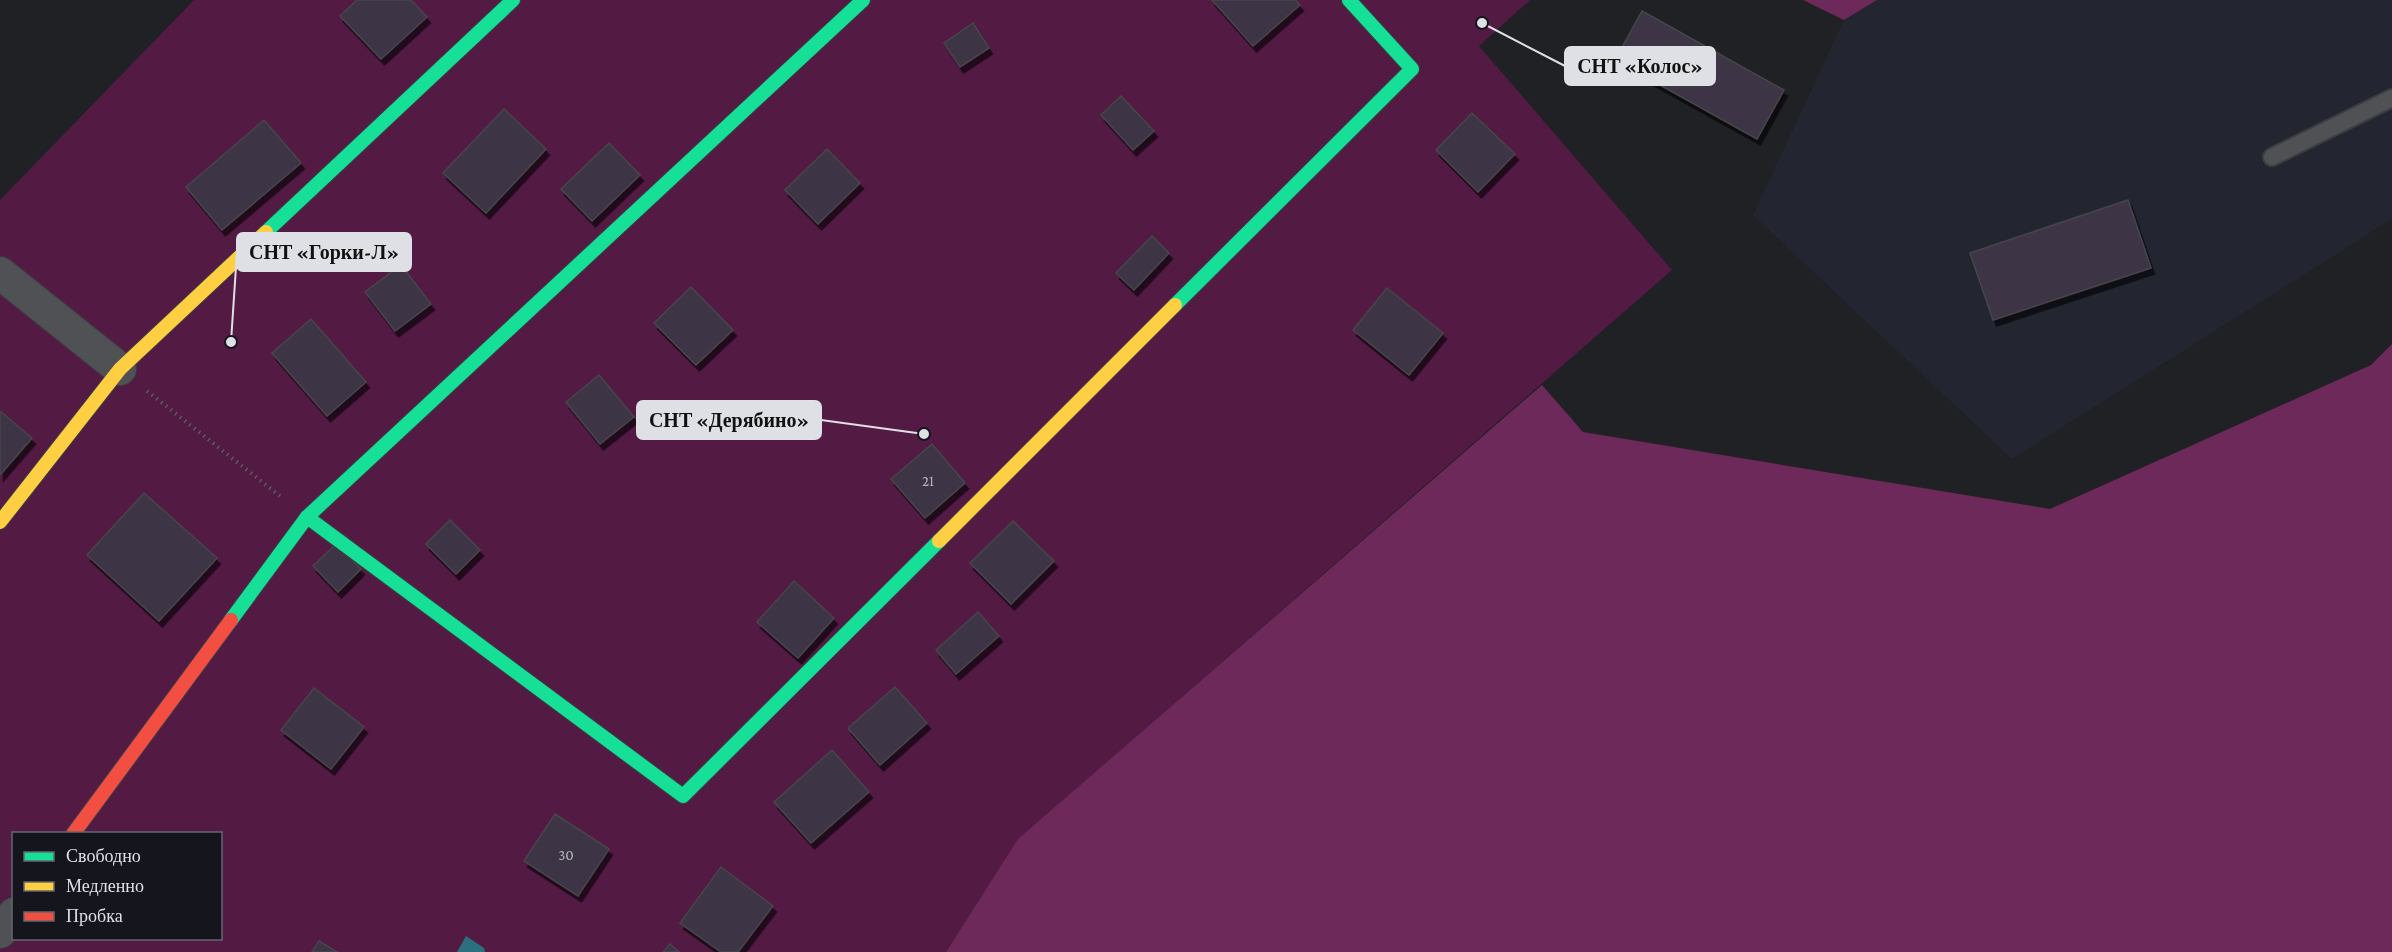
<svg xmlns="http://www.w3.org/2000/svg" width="2392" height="952" viewBox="0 0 2392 952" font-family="'Crimson Pro',serif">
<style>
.built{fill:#232531}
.green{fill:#531a44;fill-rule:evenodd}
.forest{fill:#6c2959}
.water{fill:#2c707f}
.building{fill:#3d3445;stroke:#464649;stroke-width:1.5;filter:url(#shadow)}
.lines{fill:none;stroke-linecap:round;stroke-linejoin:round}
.lane-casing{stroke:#3d3e41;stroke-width:20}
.street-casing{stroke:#3d3e41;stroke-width:34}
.fast-casing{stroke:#3d3e41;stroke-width:16}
.slow-casing{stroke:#3d3e41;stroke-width:16}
.jam-casing{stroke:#3d3e41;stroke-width:16}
.path{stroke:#5b5c5e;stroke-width:4;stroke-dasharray:1.5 4.5;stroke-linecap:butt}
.lane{stroke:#505154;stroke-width:16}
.street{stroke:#505154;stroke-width:32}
.fast{stroke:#16e098;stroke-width:14}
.slow{stroke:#ffcf43;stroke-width:14}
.jam{stroke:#f24e42;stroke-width:14}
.labels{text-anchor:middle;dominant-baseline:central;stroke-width:4.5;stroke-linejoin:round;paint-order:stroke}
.number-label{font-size:15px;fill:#b6b5bd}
.leader{fill:none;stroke:#dfe0e5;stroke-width:2}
.callout-dot{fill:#dfe0e5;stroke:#15161d;stroke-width:2}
.callout{fill:#dfe0e5;stroke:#dfe0e5;stroke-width:2}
.callout-label{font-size:20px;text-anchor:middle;font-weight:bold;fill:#111}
</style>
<defs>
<filter id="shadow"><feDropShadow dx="3.5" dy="6" stdDeviation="0" flood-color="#0009"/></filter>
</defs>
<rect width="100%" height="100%" fill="#202125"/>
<polygon class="built" points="1877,0 2392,0 2392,219 2012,459 1753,215 1844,20"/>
<path class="green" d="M 194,0 L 1530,0 L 1479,46 L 1672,270 L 1019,839 L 946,952 L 0,952 L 0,200 ZM 14,834 L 220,834 L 220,938 L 14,938 Z"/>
<g class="forest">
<polygon points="1803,0 1877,0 1844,20"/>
<polygon points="2392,344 2392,952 946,952 1018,839 1542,385 1583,432 2050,509 2371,365"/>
</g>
<polygon class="water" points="466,936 484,948 485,952 457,952"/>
<g class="building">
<polygon points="357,0 411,0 427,17 381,59 340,16"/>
<polygon points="1212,0 1295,0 1300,5 1253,46"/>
<polygon points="1642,11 1784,90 1757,139 1615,60"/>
<polygon points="973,23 989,48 960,67 944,43"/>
<polygon points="1121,96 1154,131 1133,150 1101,115"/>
<polygon points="504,109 546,149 486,213 443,173"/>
<polygon points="1472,113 1515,154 1478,192 1436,150"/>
<polygon points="264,120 301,163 222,230 186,187"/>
<polygon points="609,143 640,175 592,221 561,189"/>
<polygon points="827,149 860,183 818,224 785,190"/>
<polygon points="2128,200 2151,268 1993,320 1970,253"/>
<polygon points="1152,236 1169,253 1134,290 1116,273"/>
<polygon points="401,265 431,304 395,331 365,292"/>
<polygon points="691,287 733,330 696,365 654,323"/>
<polygon points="1387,288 1443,333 1409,375 1353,330"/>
<polygon points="311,319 366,382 327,416 272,353"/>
<polygon points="599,375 634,417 600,444 566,402"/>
<polygon points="0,411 32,438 0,475"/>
<polygon points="932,444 965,483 925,518 891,479"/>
<polygon points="144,493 217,558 159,621 87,555"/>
<polygon points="450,520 480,550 456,574 426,544"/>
<polygon points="1013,521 1054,561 1011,604 970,563"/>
<polygon points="336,544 361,569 338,592 313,566"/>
<polygon points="794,581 834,618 798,658 757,622"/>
<polygon points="978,612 999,636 956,674 936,650"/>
<polygon points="895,687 927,723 880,765 848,728"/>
<polygon points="314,688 364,727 331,769 281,730"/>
<polygon points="832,750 869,792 811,843 774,802"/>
<polygon points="555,814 609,849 578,896 524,861"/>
<polygon points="721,867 773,906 738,952 721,952 680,923"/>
<polygon points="319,941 337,952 312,952"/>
<polygon points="670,944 679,952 663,952"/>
</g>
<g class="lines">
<g class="lane-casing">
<polyline id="lane" points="2272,157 2392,98"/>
</g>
<g class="street-casing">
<g id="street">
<polyline points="0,273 120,369"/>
<polyline points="0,932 14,914"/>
</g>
</g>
<g class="fast-casing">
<g id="fast">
<polyline points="266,232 513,0"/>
<polyline points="1175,305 1412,69 1349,0"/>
<polyline points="307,517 683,796 939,541"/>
<polyline points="231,620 307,517 863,0"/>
</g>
</g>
<g class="slow-casing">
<g id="slow">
<polyline points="0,522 120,369 266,232"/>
<polyline points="939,541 1175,305"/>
</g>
</g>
<g class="jam-casing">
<polyline id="jam" points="73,834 231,620"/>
</g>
<polyline class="path" points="147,391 280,496"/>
<use href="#lane" class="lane"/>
<use href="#street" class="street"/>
<use href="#fast" class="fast"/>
<use href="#slow" class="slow"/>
<use href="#jam" class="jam"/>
</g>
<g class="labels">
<g class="number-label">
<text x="928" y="481">21</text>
<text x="566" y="855">30</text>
</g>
</g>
<path class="leader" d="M1482 23L1565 66M231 342L237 252M924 434L821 420"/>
<g class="callout-dot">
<circle cx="1482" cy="23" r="6"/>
<circle cx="231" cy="342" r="6"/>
<circle cx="924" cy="434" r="6"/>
</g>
<g class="callout">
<rect x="1565" y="47" width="150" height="38" rx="6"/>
<rect x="237" y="233" width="174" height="38" rx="6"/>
<rect x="637" y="401" width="184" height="38" rx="6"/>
</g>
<g class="callout-label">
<text x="1640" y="73">СНТ «Колос»</text>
<text x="324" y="259">СНТ «Горки-Л»</text>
<text x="729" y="427">СНТ «Дерябино»</text>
</g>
<rect x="12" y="832" width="210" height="108" fill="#15161d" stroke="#66676d" stroke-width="1.5"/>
<rect x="24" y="852" width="30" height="9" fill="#16e098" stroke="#66676d" stroke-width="1.5"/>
<text x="66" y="862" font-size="18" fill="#dfe0e5">Свободно</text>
<rect x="24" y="882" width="30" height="9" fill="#ffcf43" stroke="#66676d" stroke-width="1.5"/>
<text x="66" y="892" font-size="18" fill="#dfe0e5">Медленно</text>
<rect x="24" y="912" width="30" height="9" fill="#f24e42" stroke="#66676d" stroke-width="1.5"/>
<text x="66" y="922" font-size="18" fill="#dfe0e5">Пробка</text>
</svg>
